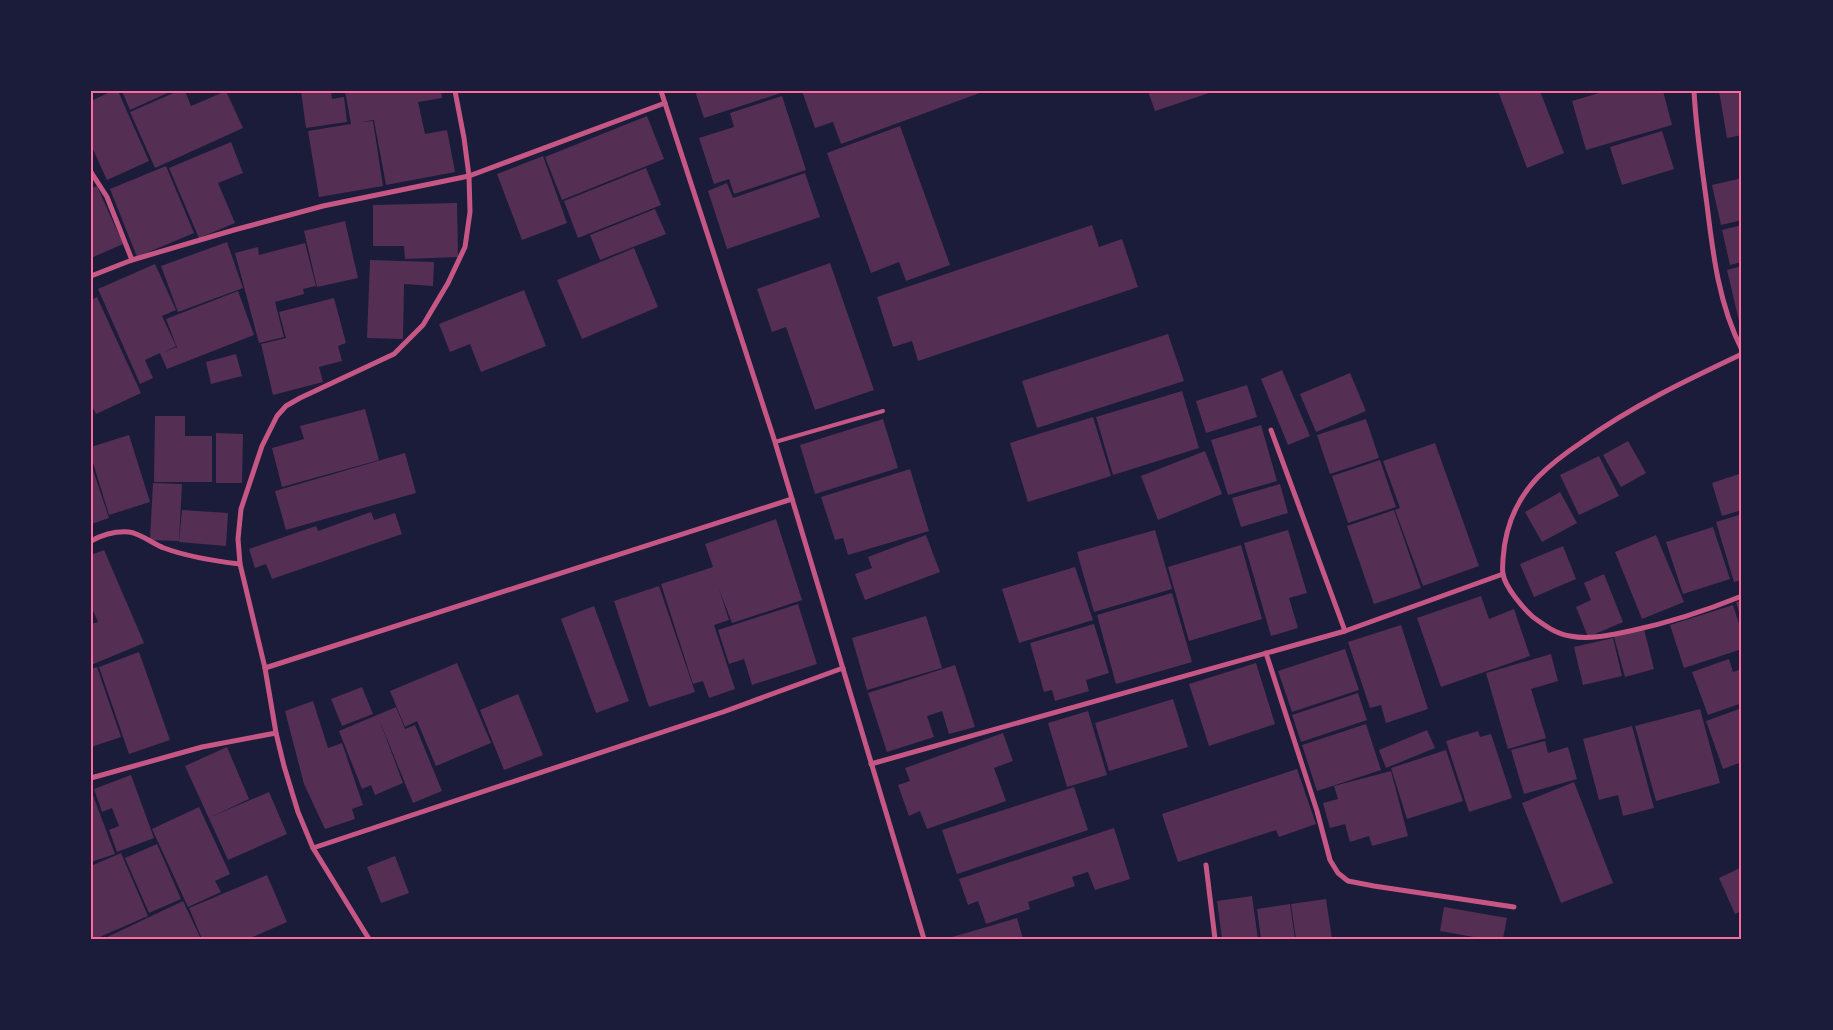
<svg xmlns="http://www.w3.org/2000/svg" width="1833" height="1030" viewBox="0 0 1833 1030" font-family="'Archivo Narrow',sans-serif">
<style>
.building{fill:#542f53}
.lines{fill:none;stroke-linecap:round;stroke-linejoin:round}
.service{stroke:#c65784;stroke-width:4}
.minor{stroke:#c65784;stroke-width:5}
.neatline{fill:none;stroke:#ff6b9d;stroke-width:2}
</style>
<rect width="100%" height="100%" fill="#1b1b3a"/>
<g class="building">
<polygon points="112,91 118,91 149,161 107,180 91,145 91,101"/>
<polygon points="122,91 172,91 130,110"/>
<polygon points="178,91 185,91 191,106 226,91 243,128 155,168 130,112"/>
<polygon points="301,91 331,91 332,99 344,97 347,122 306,128"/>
<polygon points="345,91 441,91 442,98 418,102 425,134 414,136 447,130 455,172 386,185 374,120 360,122 373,121 383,186 319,197 308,131 351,124"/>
<polygon points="695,91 784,91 784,92 704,118"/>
<polygon points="802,91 985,91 841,144 833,122 815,128"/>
<polygon points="1148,91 1212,91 1212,92 1155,111"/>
<polygon points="1498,91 1540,91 1564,153 1527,168"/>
<polygon points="1606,91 1663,91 1672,125 1586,150 1572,101"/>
<polygon points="1719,91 1742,91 1742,135 1727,138"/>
<polygon points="782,96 806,170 734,194 729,179 714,184 699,138 734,127 730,113"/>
<polygon points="647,116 664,159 562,200 545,157"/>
<polygon points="900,126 950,265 906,281 899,262 871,273 827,153"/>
<polygon points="1662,131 1674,169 1622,185 1610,147"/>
<polygon points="231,142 243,173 218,183 235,223 199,238 169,168"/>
<polygon points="543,156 567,223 522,240 497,174"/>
<polygon points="166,166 194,233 137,257 110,189"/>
<polygon points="646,168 661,205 578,238 564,201"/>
<polygon points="805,173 820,217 727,249 708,191 727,183 733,198"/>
<polygon points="1742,178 1742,220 1721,225 1712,185"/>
<polygon points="97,186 123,244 91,258 91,188"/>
<polygon points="457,203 458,257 405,259 404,246 373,246 373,205"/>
<polygon points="655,209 666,234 600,260 590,235"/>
<polygon points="345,221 358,278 317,287 304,231"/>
<polygon points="1092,225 1099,247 1122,239 1138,287 918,361 912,341 893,347 877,297"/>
<polygon points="1742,225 1742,262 1730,265 1722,230"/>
<polygon points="227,242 243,288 178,312 161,266"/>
<polygon points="305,243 316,286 303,289 304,294 275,302 284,337 259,343 235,253 258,247 259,255"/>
<polygon points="634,248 658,307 582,339 557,280"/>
<polygon points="370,260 434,262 433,286 404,284 403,339 367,338"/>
<polygon points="830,263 874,390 815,410 786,327 772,332 757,289"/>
<polygon points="155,264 176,310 162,316 176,346 163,353 176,347 178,350 166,319 238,291 254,335 167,369 160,353 145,360 153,378 140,384 98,289"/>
<polygon points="1742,266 1742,321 1739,321 1727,270"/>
<polygon points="524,290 546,346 481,372 470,344 450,352 439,324"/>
<polygon points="97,297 141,393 96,414 91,404 91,300"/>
<polygon points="334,298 346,343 338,346 342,361 319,367 323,382 273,395 261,344 286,338 279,312"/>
<polygon points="1168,334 1184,381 1037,428 1022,381"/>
<polygon points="236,354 242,376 211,384 206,362"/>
<polygon points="1282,370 1310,436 1288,445 1261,379"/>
<polygon points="1350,373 1366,411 1316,432 1300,394"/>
<polygon points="1247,385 1257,417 1206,433 1196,401"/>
<polygon points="1182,391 1199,448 1113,475 1096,417"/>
<polygon points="365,409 379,460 282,487 272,448 304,439 300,426"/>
<polygon points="155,416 185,416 185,436 212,436 212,482 154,482"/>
<polygon points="1093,417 1111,476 1028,502 1010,443"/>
<polygon points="883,419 898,468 815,494 800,445"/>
<polygon points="1366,419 1379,458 1330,474 1317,435"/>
<polygon points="1261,425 1277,481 1228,495 1211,440"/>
<polygon points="216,433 243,434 242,483 216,483"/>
<polygon points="129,435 150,502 109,515 91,456 91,447"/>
<polygon points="1628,441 1646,473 1621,487 1603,455"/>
<polygon points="1435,443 1479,566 1423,586 1395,510 1400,508 1383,461"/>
<polygon points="1205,451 1222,494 1158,520 1141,476"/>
<polygon points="405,453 416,493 286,530 275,491"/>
<polygon points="1599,456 1619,496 1579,515 1560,475"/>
<polygon points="1380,460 1396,507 1348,523 1332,476"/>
<polygon points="91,464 109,518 91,524"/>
<polygon points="910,469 929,531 848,555 843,538 835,540 821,497"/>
<polygon points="1742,473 1742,510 1722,516 1712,483"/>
<polygon points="153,483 182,484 179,541 150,540"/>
<polygon points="1280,484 1288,513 1241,527 1232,498"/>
<polygon points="1560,492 1577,523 1542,542 1525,512"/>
<polygon points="182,510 228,513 226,546 179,542"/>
<polygon points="1394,510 1421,588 1374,604 1347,526"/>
<polygon points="371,512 374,520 395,513 402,534 272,579 266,564 255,568 249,549 316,526 318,531"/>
<polygon points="1742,514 1742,580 1734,582 1716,522"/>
<polygon points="776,519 802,600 732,623 719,589 729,620 714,625 735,689 709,698 703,681 693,684 661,584 713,567 705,544"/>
<polygon points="1713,527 1730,579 1683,594 1666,542"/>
<polygon points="1155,530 1172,589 1094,612 1077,552"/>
<polygon points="1288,530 1307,593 1289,598 1298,628 1271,636 1244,543"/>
<polygon points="926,535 940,572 865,600 855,574 872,568 868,557"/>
<polygon points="1656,535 1684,602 1642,619 1615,552"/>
<polygon points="1241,545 1262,619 1189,641 1168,567"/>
<polygon points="1563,546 1576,579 1534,597 1520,564"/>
<polygon points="104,550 144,643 91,665 91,624 98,622 91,606 91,555"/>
<polygon points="1075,567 1093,620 1019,643 1002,589"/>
<polygon points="1604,574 1623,622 1588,637 1576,607 1591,600 1584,583"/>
<polygon points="659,586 695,692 649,707 614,601"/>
<polygon points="1172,593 1192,662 1116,684 1097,615"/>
<polygon points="1481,596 1489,619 1514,609 1530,656 1441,687 1417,618"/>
<polygon points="1742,601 1742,619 1741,619 1736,602"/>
<polygon points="798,604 817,664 752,685 744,659 729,664 718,630"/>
<polygon points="1733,605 1742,633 1742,649 1684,668 1670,625"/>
<polygon points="594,606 629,701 596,713 561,619"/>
<polygon points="926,616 942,668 867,690 852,638"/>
<polygon points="1094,624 1109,673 1086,680 1089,691 1055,701 1052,690 1044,692 1030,643"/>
<polygon points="1401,625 1428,709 1386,723 1381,705 1370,708 1348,642"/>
<polygon points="1644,629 1654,669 1625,677 1614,637"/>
<polygon points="1613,638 1622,676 1583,685 1574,647"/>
<polygon points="1345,649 1359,690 1292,712 1278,671"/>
<polygon points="139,652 170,740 129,754 99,667"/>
<polygon points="1551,654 1558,681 1531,689 1546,738 1508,749 1486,673"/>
<polygon points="1729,659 1733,672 1742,669 1742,703 1708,715 1692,672"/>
<polygon points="457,663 491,743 436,766 417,721 405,727 390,691"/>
<polygon points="1256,663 1275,724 1209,746 1189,684"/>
<polygon points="955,665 975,727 949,734 942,711 927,716 934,737 887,752 868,693"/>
<polygon points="97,667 121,737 91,747 91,669"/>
<polygon points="362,687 373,714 342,726 331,699"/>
<polygon points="1358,693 1367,720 1301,742 1292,715"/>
<polygon points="518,694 543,755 504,770 480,710"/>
<polygon points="1173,699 1188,747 1109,771 1095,723"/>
<polygon points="313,701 328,748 342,743 363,805 352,809 355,819 325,829 304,784 285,711"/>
<polygon points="396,707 405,729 415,725 442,791 413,803 379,719 403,783 375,795 371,785 362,789 339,731"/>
<polygon points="1700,709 1720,783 1656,801 1635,726"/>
<polygon points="1739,709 1742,716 1742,762 1723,769 1706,721"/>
<polygon points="1088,711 1107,775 1067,787 1048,723"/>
<polygon points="1366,724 1381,770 1317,791 1302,745"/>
<polygon points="1632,726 1654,808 1623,816 1618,795 1599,800 1583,739"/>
<polygon points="1427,730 1435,748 1386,768 1379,750"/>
<polygon points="1478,731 1480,737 1491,734 1512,798 1469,812 1446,741"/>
<polygon points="1003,733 1013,761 994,768 1006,801 927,829 920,811 909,816 898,785 910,781 905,768"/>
<polygon points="1545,741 1548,753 1568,747 1577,779 1524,794 1511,750"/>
<polygon points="227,747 249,799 213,816 269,792 287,834 228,860 185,766"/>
<polygon points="1446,750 1463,801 1407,819 1391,768"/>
<polygon points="1297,769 1316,824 1279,837 1276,830 1178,862 1162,814"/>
<polygon points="1391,771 1408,836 1372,846 1369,836 1350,842 1345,824 1330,828 1323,803 1338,799 1334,786"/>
<polygon points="131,775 154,838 117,852 109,830 119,826 112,808 102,812 94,789"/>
<polygon points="1574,782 1613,883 1561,903 1522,803"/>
<polygon points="1074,787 1088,830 957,874 942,830"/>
<polygon points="91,790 115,854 91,862"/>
<polygon points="199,807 230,874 215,881 221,892 188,907 152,829"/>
<polygon points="1114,828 1130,879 1095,890 1088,872 1072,877 1075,886 1028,902 1030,909 986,924 978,901 968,905 959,879"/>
<polygon points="157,844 181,899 149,913 125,858"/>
<polygon points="121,853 148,916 95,939 91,939 91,866"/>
<polygon points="395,856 409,893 381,903 367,867"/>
<polygon points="1742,867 1742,911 1735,914 1719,878"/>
<polygon points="267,875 287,922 248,939 202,939 189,908"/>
<polygon points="1252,896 1258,939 1222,939 1217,901"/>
<polygon points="1326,899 1332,939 1296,939 1291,904"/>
<polygon points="183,901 201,939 103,939"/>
<polygon points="1290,904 1295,939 1261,939 1257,909"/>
<polygon points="1444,907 1507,918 1503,939 1485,939 1440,931"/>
<polygon points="1017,918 1023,939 949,939 949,938"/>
</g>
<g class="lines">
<polyline class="service" points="775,442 883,411"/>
<g class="minor">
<polyline points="661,91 775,442 924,939"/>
<path d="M 1694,91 C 1696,130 1702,167 1707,205 C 1713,255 1719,305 1742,350"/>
<polyline points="91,172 107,197 132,260"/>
<polyline points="91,276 132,260 234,230 323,206 469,176 665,103"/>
<path d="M 1742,354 C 1687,380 1632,406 1582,442 C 1567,452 1551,464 1538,477 C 1516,500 1505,527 1503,559 C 1503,563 1502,569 1503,574 C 1505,587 1523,608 1533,617 C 1544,625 1556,634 1570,636 C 1590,640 1610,635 1630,631 C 1668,623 1705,611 1742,596"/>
<polyline points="1271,430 1345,631"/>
<path d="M 91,541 C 102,535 116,531 129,532 C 140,533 153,544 164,548 C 188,557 214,561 240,564"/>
<polyline points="1266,653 1317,811 1330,860 1338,873 1348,881 1374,886 1514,907"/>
<polyline points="265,668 792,499"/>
<polyline points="871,764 1345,631 1503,574"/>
<polyline points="91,778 202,747 276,733"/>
<polyline points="313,848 723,712 843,668"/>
<polyline points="1206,865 1215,939"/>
<polyline points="369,939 313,848 298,812 284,766 276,733 265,668 240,564 238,539 241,509 262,446 277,416 286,406 300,398 394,354 423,325 448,283 465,247 470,212 469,176 464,138 455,91"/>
</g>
</g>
<rect width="1833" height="1030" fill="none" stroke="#1b1b3a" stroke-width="185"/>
<rect x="92" y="92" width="1648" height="846" class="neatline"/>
</svg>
